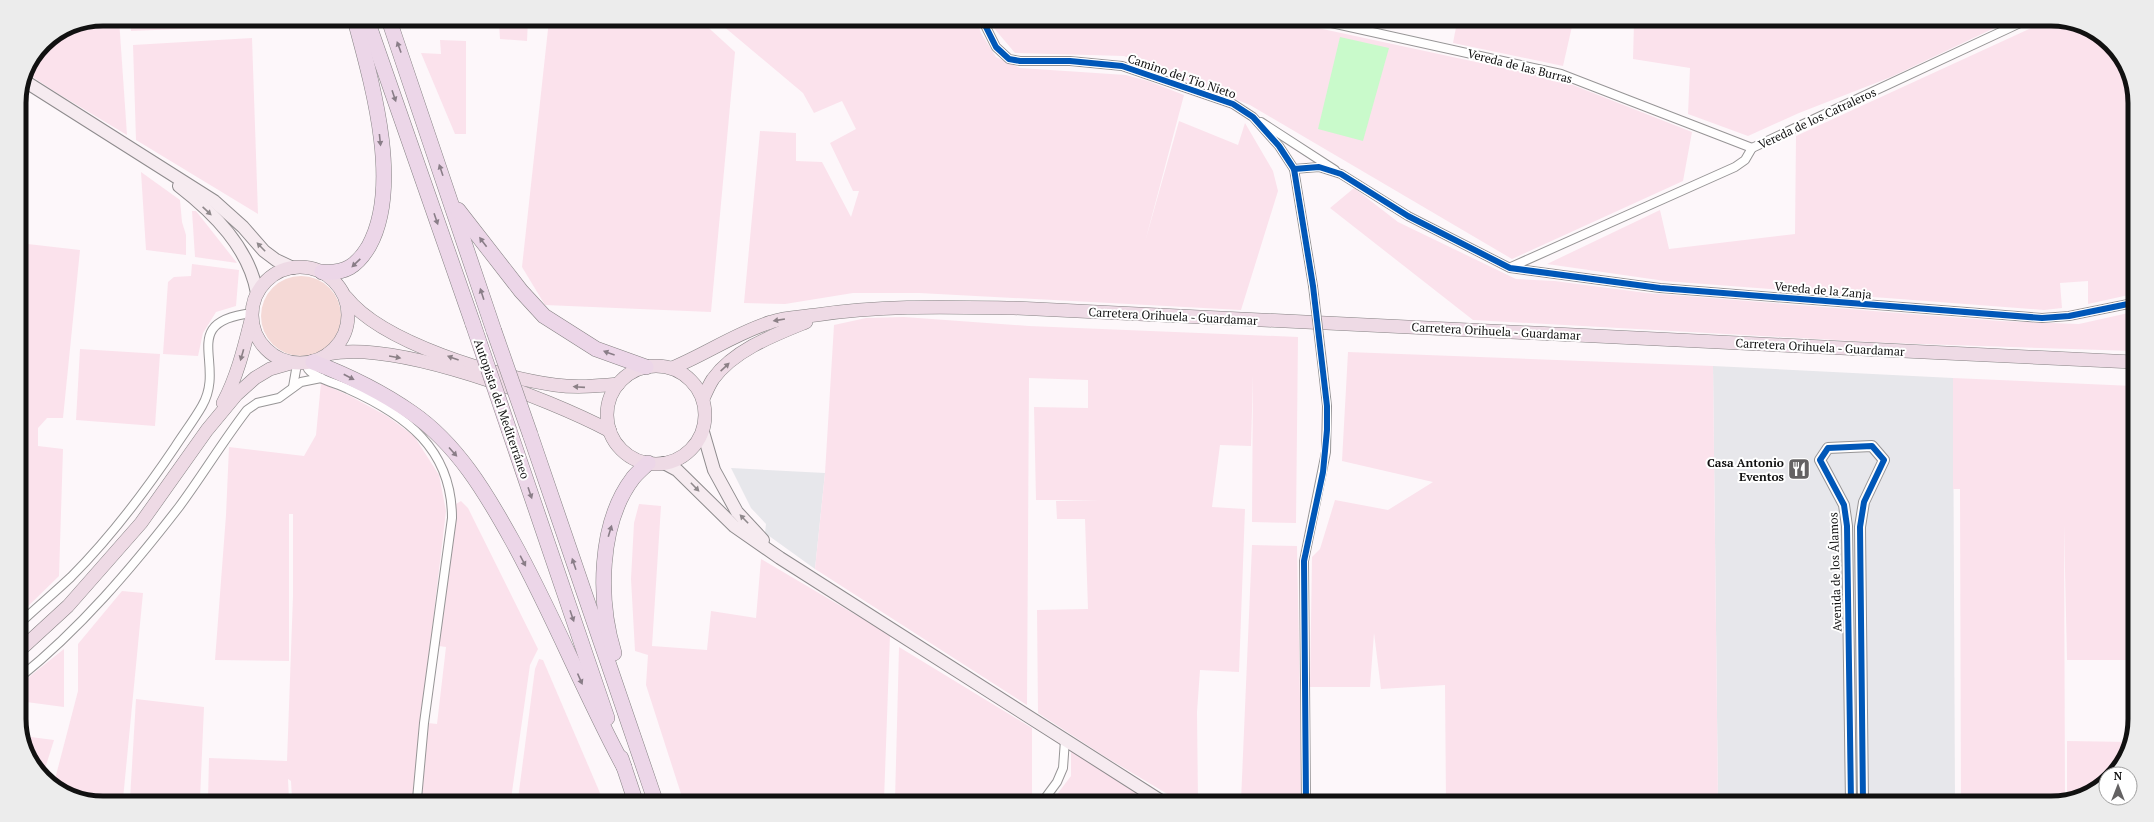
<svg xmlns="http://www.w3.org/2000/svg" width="2154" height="822" viewBox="0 0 2154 822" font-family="'PT Serif',serif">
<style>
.industrial{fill:#e7e7eb}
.farmland{fill:#fbe2ec}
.green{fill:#f5d9d6}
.water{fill:#c9facb}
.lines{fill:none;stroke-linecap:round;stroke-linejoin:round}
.minor-casing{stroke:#979596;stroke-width:10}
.tertiary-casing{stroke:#979596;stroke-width:12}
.secondary-casing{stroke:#8e8b8d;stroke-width:14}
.primary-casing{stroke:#858283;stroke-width:14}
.motorway-casing{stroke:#858283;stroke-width:16}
.minor{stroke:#fffefe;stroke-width:8}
.tertiary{stroke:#fffefe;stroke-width:10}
.secondary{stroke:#f6ebf0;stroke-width:12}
.primary{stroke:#eedae5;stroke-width:13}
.motorway{stroke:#ecd6e8;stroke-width:15}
.minor-bridge-casing{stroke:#979596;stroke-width:10;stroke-linecap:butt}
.motorway-bridge-casing{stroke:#858283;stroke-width:16;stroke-linecap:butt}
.minor-bridge{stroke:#fffefe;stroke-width:8}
.motorway-bridge{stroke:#ecd6e8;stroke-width:15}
.cycleway-casing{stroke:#fff;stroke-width:8}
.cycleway{stroke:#0057b8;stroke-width:6}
.oneway{fill:#897d87}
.oneway2{fill:#8f898c}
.oneway3{fill:#8b8086}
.labels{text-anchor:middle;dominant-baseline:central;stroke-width:4;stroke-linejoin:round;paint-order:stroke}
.street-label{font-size:12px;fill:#111;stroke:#fff}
.poi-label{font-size:12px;font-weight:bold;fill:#111;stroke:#fff;text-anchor:end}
.rim{fill:none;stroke:#111;stroke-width:5}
</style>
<rect width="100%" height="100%" fill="#fdf7fa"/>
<g class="industrial">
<polygon points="1713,366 1953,378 1955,803 1718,802"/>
<polygon points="731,468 825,473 815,569 765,533 766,524 751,508"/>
</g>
<g class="farmland">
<polygon points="103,19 119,19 127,135 57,93 25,72 44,43 71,25"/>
<polygon points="130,19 251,19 251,26 131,31"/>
<polygon points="410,20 528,20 527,41 500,39 499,23 412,24"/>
<polygon points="549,20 700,20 735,52 711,312 545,305 522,267"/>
<polygon points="716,20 977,21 981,33 996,57 1020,68 1126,75 1148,81 1184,95 1145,242 1179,121 1238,145 1245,123 1273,171 1278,191 1241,310 919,293 853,293 785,304 744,303 760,131 796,133 796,161 822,162 851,217 859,191 853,191 830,143 856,129 842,101 814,113 803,93"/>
<polygon points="991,21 1290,22 1560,80 1692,132 1683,181 1512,259 1250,105 1124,56 1015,53 993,27"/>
<polygon points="1457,22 1573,22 1563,66 1453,43"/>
<polygon points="1634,23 2005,23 1891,77 1799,113 1748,136 1688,114 1690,68 1633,59"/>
<polygon points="2042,23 2078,24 2118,52 2135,97 2134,254 2132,254 2133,294 2088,304 2088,281 2060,283 2062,308 2044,310 1665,281 1547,264 1660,210 1669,249 1795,234 1796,136"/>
<polygon points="252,38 258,214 136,140 133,45"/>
<polygon points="440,40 466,41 466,134 455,134 421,53 441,54"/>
<polygon points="141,172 180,200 182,222 186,235 186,255 146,250"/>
<polygon points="1354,188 1398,222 1516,279 1555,281 1647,293 2000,321 2079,324 2133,312 2133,351 1890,343 1473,320 1330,208"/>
<polygon points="192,211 196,211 237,263 195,257"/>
<polygon points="19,243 80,250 63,418 47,418 38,428 38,446 63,449 59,576 19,615"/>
<polygon points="192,264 239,270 236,306 216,312 203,333 198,356 163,354 168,282 174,277 191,276"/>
<polygon points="904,317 1029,326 1298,337 1296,523 1252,522 1253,375 1251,446 1220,445 1212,507 1245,509 1239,672 1200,670 1197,712 1198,801 1179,801 1104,756 1038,713 1037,610 1088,609 1085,519 1057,519 1056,501 1099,500 1036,500 1034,407 1088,408 1088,380 1029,378 1027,705 815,569 825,473 834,325 866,318"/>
<polygon points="80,349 160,354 155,426 76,420"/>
<polygon points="1348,352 1713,366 1718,802 1446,802 1445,685 1381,689 1374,633 1370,687 1310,687 1312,557 1320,549 1335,500 1388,510 1433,482 1342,461"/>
<polygon points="1953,378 2133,386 2131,660 2067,660 2064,525 2065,798 2051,803 1961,803 1960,489 1953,489"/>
<polygon points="321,383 350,396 387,416 414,436 439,475 446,511 412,799 292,799 291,781 288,779 289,799 208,799 209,758 287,761 293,596 293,514 289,514 289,661 215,660 226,515 229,447 304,456 316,435"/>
<polygon points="461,501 468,508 538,649 530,665 511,799 422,799 428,723 437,724 446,647 439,646 456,504"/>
<polygon points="639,504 661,506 652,646 707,650 711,611 756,618 761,559 890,635 884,800 683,800 646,685 648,655 635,651 631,579 634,523"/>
<polygon points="1252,545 1297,546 1302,801 1241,801"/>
<polygon points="122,591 143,593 123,799 70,794 54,783 78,691 78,644"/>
<polygon points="899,647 1032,728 1032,801 895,800"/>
<polygon points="64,649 64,707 19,701 19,685"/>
<polygon points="539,659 543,660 603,800 518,799 535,669"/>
<polygon points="136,699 204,707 200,799 130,799"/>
<polygon points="23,736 54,740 43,775 36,770"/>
<polygon points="2067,741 2130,742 2130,746 2110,774 2106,774 2106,780 2102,786 2067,798"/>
<polygon points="1071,751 1153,801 1052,801 1071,776"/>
</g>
<circle class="green" cx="301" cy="316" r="40"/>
<polygon class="water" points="1340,37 1389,48 1363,141 1318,129"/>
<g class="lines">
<g class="minor-casing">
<g id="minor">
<polyline points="983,21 996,47 1009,59 1020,61 1070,61 1122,66 1233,104 1253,117 1279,146 1294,169 1313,286"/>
<polyline points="1327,22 1561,74 1752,148"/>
<polyline points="1261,122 1335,170"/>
<polyline points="1294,169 1319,167 1341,174 1408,216 1510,268 1660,288 2042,318 2069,316 2133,303"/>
<polyline points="1511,267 1735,167 1745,160 1752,148 2020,23"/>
<path d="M 308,369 C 316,379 336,383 348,389 C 406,415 452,449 452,518 L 424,723 L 417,799"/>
<polyline points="293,387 297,364"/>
<path d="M 19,624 C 36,608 54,593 71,577 C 110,538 144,493 175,447 C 184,433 194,420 202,406 C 227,363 177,322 252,313"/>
<path d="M 19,678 C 80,629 131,569 179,507 C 202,476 223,441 247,410 L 257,403 L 279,398 L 301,382 L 321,378"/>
<polyline points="1043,801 1057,782 1063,768 1065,740"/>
<polyline points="1306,801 1304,561 1326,452 1327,406 1323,370"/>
</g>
</g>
<g class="tertiary-casing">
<polyline id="tertiary" points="1851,803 1847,526 1844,505 1820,460 1828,448 1872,446 1884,460 1864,502 1860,527 1863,803"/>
</g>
<g class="secondary-casing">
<g id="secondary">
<polyline points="23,80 214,201 243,227 264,251 276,260 293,268"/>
<path d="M 179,186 C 214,213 249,248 257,293"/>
<polyline points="703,432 714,470 737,512 763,540"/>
<polyline points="664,463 677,470 734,526 780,558 1161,801"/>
</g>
</g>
<g class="primary-casing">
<g id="primary">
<circle cx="300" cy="315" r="48"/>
<path d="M 346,297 C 382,343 497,377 555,385 C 576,388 597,386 618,384"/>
<path d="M 328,354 C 398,340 547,398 610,431"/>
<circle cx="656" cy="415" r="49"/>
<path d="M 672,368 C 706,354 736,333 771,322 C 785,317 801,317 816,315 C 883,305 947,307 1014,308 L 2133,362"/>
<path d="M 703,399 C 706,392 709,385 713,379 C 734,350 774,335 806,322"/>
<path d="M 223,403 C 237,377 244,348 251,320"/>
<polyline points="19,651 68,606 141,523 207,430 236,395 255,378 270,369 291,363"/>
</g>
</g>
<g class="motorway-casing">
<g id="motorway">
<polyline points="367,20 473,324"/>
<polyline points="389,20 494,331"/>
<polyline points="458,210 521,291 544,316 596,349 646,367"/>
<path d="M 322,272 C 345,274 357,266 369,246 C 402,186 372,83 355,20"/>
<path d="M 313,362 C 347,375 382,392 412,413 C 457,444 486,493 512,540 C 553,614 584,693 624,767"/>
<polyline points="509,430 607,718"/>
<polyline points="530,434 655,800"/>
<path d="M 614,653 C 598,601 598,524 633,478 C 637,473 643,468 648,463"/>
<polyline points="621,758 635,800"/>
</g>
</g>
<use href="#minor" class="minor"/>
<use href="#tertiary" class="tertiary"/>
<use href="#secondary" class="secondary"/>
<use href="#primary" class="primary"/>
<use href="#motorway" class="motorway"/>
<g class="minor-bridge-casing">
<polyline id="minor-bridge" points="1313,286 1323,370"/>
</g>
<g class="motorway-bridge-casing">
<g id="motorway-bridge">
<polyline points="473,324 509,430"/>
<polyline points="494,331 530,434"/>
</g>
</g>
<use href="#minor-bridge" class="minor-bridge"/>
<use href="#motorway-bridge" class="motorway-bridge"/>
<g class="cycleway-casing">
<g id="cycleway">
<polyline points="983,21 996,47 1009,59 1020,61 1070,61 1122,66 1233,104 1253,117 1279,146 1294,169 1313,286 1327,406 1327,430 1323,472 1304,561 1306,801"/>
<polyline points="1294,169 1319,167 1341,174 1408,216 1510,268 1660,288 2042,318 2069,316 2133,303"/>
<polyline points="1851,803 1847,526 1844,505 1820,460 1828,448 1872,446 1884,460 1864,502 1860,527 1863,803"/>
</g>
</g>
<use href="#cycleway" class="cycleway"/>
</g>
<defs><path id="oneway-solid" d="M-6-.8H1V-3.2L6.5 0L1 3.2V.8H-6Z"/></defs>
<g class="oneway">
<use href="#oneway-solid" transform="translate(399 47) rotate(-110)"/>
<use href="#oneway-solid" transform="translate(394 96) rotate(71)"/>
<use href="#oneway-solid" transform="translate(380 140) rotate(84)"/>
<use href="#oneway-solid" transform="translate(441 170) rotate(-109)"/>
<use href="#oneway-solid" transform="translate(436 219) rotate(71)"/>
<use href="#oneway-solid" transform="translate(483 242) rotate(-127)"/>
<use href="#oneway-solid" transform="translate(356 263) rotate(136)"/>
<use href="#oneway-solid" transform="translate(482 294) rotate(-108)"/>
<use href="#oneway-solid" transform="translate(609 353) rotate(-160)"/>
<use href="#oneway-solid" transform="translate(349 377) rotate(28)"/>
<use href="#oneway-solid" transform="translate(453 452) rotate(48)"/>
<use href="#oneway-solid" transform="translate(530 493) rotate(71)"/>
<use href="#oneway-solid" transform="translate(610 531) rotate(-73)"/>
<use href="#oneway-solid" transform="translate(523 561) rotate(62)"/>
<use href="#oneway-solid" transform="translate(574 564) rotate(-109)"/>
<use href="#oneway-solid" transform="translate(572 616) rotate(71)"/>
<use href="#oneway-solid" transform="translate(580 679) rotate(66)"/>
</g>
<g class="oneway2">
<use href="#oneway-solid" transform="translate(207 211) rotate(43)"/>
<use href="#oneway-solid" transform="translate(261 247) rotate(-134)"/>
<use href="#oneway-solid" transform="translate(695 487) rotate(46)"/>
<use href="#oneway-solid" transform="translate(744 519) rotate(-134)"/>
</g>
<g class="oneway3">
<use href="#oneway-solid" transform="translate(779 320) rotate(171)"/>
<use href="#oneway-solid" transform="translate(242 355) rotate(106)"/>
<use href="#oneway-solid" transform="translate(395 357) rotate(10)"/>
<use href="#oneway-solid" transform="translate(453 358) rotate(-160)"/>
<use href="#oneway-solid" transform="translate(725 367) rotate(-43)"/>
<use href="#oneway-solid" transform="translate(579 387) rotate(-176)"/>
</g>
<defs>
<g id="restaurant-square" transform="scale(1.15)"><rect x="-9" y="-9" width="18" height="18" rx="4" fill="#646263" stroke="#fff"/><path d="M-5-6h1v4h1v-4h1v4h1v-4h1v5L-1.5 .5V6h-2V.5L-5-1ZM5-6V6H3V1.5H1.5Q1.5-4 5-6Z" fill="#fff"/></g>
</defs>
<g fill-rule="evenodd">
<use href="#restaurant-square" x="1799" y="469"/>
</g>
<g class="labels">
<g class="street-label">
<text transform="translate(1520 66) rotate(14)">Vereda de las Burras</text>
<text transform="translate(1182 76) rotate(19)">Camino del Tio Nieto</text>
<text transform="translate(1817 118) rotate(-25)">Vereda de los Catraleros</text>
<text transform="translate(1823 290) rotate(5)">Vereda de la Zanja</text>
<text transform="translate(1173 316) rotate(3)">Carretera Orihuela - Guardamar</text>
<text transform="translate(1496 331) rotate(3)">Carretera Orihuela - Guardamar</text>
<text transform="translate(1820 347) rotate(3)">Carretera Orihuela - Guardamar</text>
<text transform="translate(502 409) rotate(71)">Autopista del Mediterráneo</text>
<text transform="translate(1835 572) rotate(-92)">Avenida de los Álamos</text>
</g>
<g class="poi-label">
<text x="1784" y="462">Casa Antonio<tspan x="1784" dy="14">Eventos</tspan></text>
</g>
</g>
<path d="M0 0H2154V822H0ZM103 26H2051A77 77 0 0 1 2128 103V719A77 77 0 0 1 2051 796H103A77 77 0 0 1 26 719V103A77 77 0 0 1 103 26Z" fill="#ececec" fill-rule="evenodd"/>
<path class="rim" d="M103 26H2051A77 77 0 0 1 2128 103V719A77 77 0 0 1 2051 796H103A77 77 0 0 1 26 719V103A77 77 0 0 1 103 26Z"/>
<g transform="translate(2118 786)"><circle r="19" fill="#ffffff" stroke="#a0a0a0"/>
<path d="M0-3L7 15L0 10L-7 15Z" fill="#646263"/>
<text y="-6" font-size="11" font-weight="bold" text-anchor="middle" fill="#111111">N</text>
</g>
</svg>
